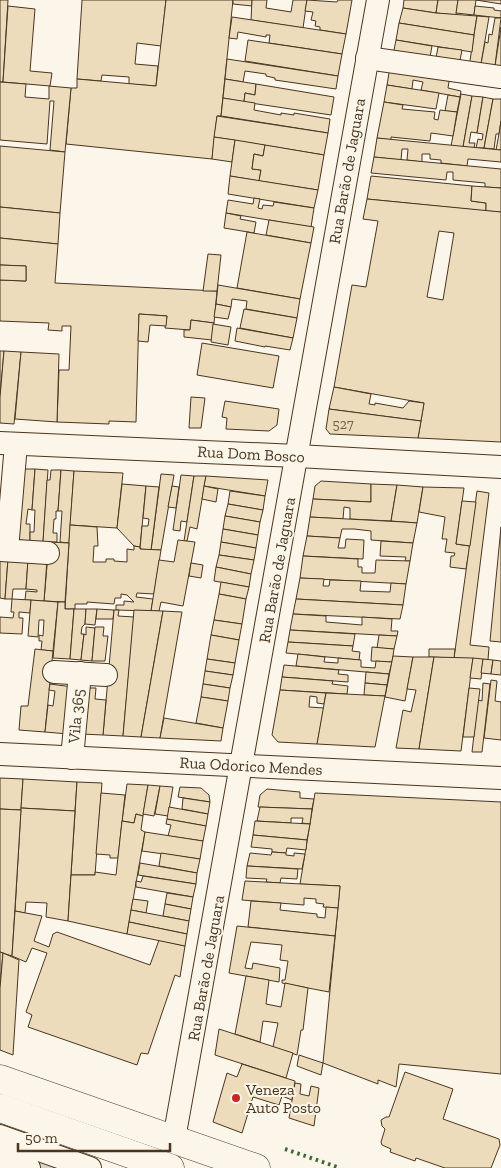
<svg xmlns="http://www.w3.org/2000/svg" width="501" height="1168" viewBox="0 0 501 1168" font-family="'Zilla Slab',serif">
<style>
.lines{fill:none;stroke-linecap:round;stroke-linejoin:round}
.river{stroke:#dcd4c6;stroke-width:36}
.building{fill:#ecdcbc;stroke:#4a3520;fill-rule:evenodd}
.minor-casing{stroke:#4a3520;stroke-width:24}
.major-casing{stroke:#4a3520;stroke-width:29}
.highway-casing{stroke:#4a3520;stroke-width:29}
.minor{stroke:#fbf6e9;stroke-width:22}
.major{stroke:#fbf6e9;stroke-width:28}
.highway{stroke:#fbf6e9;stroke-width:28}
.hedge{stroke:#436837;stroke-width:4;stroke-dasharray:2.5 4;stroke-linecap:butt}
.poi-dot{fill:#c62828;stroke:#fbf6e9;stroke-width:2}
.labels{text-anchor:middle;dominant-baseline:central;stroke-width:4;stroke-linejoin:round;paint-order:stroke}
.number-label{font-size:14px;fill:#725f47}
.street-label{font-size:16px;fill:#4a3520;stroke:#fbf6e9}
.poi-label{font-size:16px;fill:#4a3520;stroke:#fbf6e9;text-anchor:start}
</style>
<rect width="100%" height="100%" fill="#fbf6e9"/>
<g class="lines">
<polyline class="river" points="0,1149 55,1168"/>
</g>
<g class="building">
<polygon points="0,0 8,0 3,82 0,82"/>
<polygon points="82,0 166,0 161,46 137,43 135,64 158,66 156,86 129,84 129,77 102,75 101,81 77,79"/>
<polygon points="166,0 233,0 221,116 217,116 212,159 66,144 71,88 77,88 77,79 156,86"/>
<polygon points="233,0 252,0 252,6 233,4"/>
<polygon points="252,0 267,0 266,8 291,12 293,0 307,0 303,28 251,20"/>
<polygon points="307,0 337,2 338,0 352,0 346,34 320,30 320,27 315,26 316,21 311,20 313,12 305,11"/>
<polygon points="404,0 438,0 436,13 403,8"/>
<polygon points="438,0 458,0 456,15 436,13"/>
<polygon points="458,0 476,0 474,15 456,13"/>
<polygon points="476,0 501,0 501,4"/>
<polygon points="8,6 35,9 30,71 52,73 50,86 3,82"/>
<polygon points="475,6 494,8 494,10 501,11 501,18 474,15"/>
<polygon points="403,8 436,13 477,16 474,35 399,23"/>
<polygon points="477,16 489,17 481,64 469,67"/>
<polygon points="232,17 346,34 342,54 269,43 270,35 266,35 266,37 238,32 237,39 229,38"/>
<polygon points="495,18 501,18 495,66 481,64 485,42 488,43 489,34 492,35"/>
<polygon points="399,23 474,35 472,52 396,40"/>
<polygon points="501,27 501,66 495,66"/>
<polygon points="248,40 342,54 338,76 245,61"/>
<polygon points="396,40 432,46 430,57 436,58 438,47 462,50 459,65 393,55"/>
<polygon points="227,59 338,76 336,89 275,80 275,78 266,76 266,74 245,71 243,82 225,79"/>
<polygon points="390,67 450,75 448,88 461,91 460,97 421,90 423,82 413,80 412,89 387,85"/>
<polygon points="225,79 256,84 255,95 245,93 244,102 223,98"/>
<polygon points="0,82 26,84 25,97 49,99 49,86 71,88 65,152 50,150 54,101 50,101 47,144 0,140"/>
<polygon points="256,84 334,97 331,115 244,102 245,93 255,95"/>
<polygon points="387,85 439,93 436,109 384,102"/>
<polygon points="461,94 472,96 463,147 451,146"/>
<polygon points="448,95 460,97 457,112 445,111"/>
<polygon points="472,96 483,97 477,133 471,132 469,143 475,143 474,148 463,147"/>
<polygon points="483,97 493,99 484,148 476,148 478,139 482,140 483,134 477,133"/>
<polygon points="223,98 255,103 254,110 281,115 281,113 294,115 294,113 330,119 328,133 221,116"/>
<polygon points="493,99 501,99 501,121 499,134 496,134 494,149 484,148"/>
<polygon points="384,102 403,105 402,109 435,112 434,119 438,120 440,110 457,112 453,136 431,133 430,141 391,137 391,140 377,138"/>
<polygon points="217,116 328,133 324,155 214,137"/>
<polygon points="501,121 501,150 496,150 499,134"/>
<polygon points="214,137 235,140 232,162 212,159"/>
<polygon points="377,138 501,150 501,162 468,159 467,166 441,163 441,160 430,159 430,154 422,154 422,162 407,160 408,149 402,149 401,160 374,157"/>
<polygon points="235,140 265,145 263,156 254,154 252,169 261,170 259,181 230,176"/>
<polygon points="265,145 324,155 318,190 259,181 261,170 252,169 254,154 263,156"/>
<polygon points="0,146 65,152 60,213 0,207"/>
<polygon points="374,157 501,169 501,188 485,187 485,183 453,180 453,172 447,172 446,180 371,173"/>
<polygon points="230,176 318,190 314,208 228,194"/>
<polygon points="371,176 472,186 471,201 486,203 486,211 367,199"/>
<polygon points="472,186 501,188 501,212 486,211 486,203 471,201"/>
<polygon points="254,198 260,199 258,208 262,209 263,205 273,206 274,202 314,208 311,227 226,213 228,200 253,204"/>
<path d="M 367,199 L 501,212 L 501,442 L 418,438 L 424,403 L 334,387 L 352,285 L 366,287 L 378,221 L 363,219 ZM 439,231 L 454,233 L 443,300 L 427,297 Z"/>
<polygon points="0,207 60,213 58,244 0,238"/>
<polygon points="226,213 241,216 240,219 256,222 254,233 224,228"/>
<polygon points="269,220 314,227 311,243 266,235"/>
<polygon points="247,232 311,243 300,299 237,288"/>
<polygon points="0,238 58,244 55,283 217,291 214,323 191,320 190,330 165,328 167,316 139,314 136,422 109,421 109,424 57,422 59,370 69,370 71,326 62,326 62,331 48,330 49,323 0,321 0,280 26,281 26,266 0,265"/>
<polygon points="208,254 221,255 217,291 203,291"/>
<polygon points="0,265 26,266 26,281 0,280"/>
<polygon points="218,285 300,299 297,318 246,309 247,301 232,299 231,307 216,304"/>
<polygon points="216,304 231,307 228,319 214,317"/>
<polygon points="244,309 297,318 293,338 240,328"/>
<polygon points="139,314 167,316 166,326 150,325 148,342 138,341"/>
<polygon points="191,320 214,323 212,340 184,337 184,330 190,330"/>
<polygon points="213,324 231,327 228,345 211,342"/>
<polygon points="237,328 293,338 290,350 265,346 265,347 235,341"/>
<polygon points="202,343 279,356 273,388 197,375"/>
<polygon points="0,351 4,351 0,397"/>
<polygon points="4,351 21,352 14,424 0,423 0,397"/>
<polygon points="21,352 59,354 57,422 15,419"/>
<polygon points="334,387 371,394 369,404 375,405 375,403 403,408 409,401 424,403 421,421 329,409"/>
<polygon points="191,397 205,398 201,428 189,428"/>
<polygon points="225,401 279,409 277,425 269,431 226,429 227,418 222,417"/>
<polygon points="329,409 421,421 418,438 330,434 326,429"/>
<polygon points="20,469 35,469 32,510 28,509 26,524 30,524 30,541 20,540 15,531"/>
<polygon points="35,469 48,470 43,542 30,541 30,532 34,532 35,510 32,510"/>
<polygon points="51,470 61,470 58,511 56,511 56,519 54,519 53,533 57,533 57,542 43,542 47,480 50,480"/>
<polygon points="61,470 74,471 69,543 60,542 62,511 58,511"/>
<polygon points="74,471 123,473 117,528 70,525"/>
<polygon points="161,474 174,475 161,550 151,550"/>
<polygon points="181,475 194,476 187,522 181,521 180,531 173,530"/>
<polygon points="194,476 206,476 197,529 190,527 187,541 184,541"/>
<polygon points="206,476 268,480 265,496 204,486"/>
<polygon points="321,481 371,484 371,502 313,499 315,486"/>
<polygon points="122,484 146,486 140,547 134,546 117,528"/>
<polygon points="371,484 397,485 391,521 350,519 350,508 344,507 343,519 310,517 313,499 371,502"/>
<polygon points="397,485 423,487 417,523 391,521"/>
<polygon points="146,486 159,487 151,550 140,549 142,526 148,526 149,519 143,518"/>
<polygon points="172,486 179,487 176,508 168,507"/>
<polygon points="204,486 218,489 216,502 202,499"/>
<polygon points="423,487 464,488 456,544 470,546 466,569 450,567 451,556 454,556 455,553 445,552 447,539 442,539 445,517 419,512"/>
<polygon points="230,491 265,496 263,510 228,504"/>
<polygon points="477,491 489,493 470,645 489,647 488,660 454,658"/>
<polygon points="462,501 476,502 470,546 456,544"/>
<polygon points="228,504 263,510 260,522 225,516"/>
<polygon points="225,516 260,522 258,535 223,529"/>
<polygon points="310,517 404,522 417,523 413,543 371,540 371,531 354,529 342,529 340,538 307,536"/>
<polygon points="70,525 97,527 98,546 94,546 93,562 106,562 106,559 114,559 114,561 127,562 127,549 134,550 134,546 140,547 140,549 161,550 154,594 137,593 136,597 153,599 151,611 116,610 116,605 124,605 124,601 134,602 127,595 121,594 121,598 115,598 114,604 87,602 87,604 75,604 75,609 65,609"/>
<polygon points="501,527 501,642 490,641"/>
<polygon points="223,529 258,535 256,548 221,542"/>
<polygon points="307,536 340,538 338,548 345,548 346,539 364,540 363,559 303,556"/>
<polygon points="178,540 195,542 183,606 161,602 159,611 151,611 159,560 174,562"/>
<polygon points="381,541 413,543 410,561 405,561 406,557 380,556"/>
<polygon points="49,542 69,543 65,602 44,601"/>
<polygon points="221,542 256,548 254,560 219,555"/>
<polygon points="219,555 254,560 251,574 216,567"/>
<polygon points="303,556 358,559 358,567 362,567 362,573 375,573 376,560 410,561 406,584 300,578"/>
<polygon points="0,558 8,559 5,599 0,598"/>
<polygon points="8,559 28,560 26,589 13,589 12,599 5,599"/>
<polygon points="28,560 47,560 44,601 25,600 26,591 37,592 37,590 26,589"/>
<polygon points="191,563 203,565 201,578 189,576"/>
<polygon points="216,567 251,574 249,587 214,581"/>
<polygon points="300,578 324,579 323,586 329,586 330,580 361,581 360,591 390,592 391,583 406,584 403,605 296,599"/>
<polygon points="221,582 249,587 246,599 219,594"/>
<polygon points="219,594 246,599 242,624 214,620"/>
<polygon points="12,599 31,600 30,613 19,612 19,618 23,618 22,634 0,633 0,617 13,618 14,612 11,612"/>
<polygon points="296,599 403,605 400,619 293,614"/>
<polygon points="31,600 58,602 53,651 41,650 42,641 39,641 39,635 43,636 44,620 39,620 38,637 28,636"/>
<polygon points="58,602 65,602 65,609 74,609 70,659 53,658"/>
<polygon points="74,609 86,609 85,624 82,627 81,634 84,634 81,660 70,659"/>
<polygon points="86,609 97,609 95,625 85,624"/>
<polygon points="97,609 114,610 113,619 96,619"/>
<polygon points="114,610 119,610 118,616 134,617 123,736 103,735"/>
<polygon points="134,610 163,611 141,737 123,736"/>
<polygon points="163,611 182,612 160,738 141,737"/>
<polygon points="293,614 326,616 326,622 362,625 362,617 392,619 391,631 398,631 397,636 290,630"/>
<polygon points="214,620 242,624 239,640 211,635"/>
<polygon points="86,627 95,628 92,661 81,660 84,634 86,635"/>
<polygon points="95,627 104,627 103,636 108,636 105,661 92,661"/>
<polygon points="290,630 355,634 353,646 288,642"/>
<polygon points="211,635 239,640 235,663 207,659"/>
<polygon points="379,635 397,636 394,649 377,648"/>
<polygon points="288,642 353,646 352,651 360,652 359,660 286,653"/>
<polygon points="372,647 394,649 392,662 371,661"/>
<polygon points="35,649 53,651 45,732 19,730 21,706 28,706"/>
<polygon points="429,649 455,649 454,658 429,657"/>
<polygon points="298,654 325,657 324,662 338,663 338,658 361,660 361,667 375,668 376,661 392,662 389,674 296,666"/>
<polygon points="393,656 413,657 405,701 385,697"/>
<polygon points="413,657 434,657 419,749 396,748 403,710 411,712 416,690 407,689"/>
<polygon points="434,657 473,658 461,751 419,749"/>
<polygon points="473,658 483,659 481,679 470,678"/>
<polygon points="207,659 235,663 233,675 205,671"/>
<polygon points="483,659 493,660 491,674 481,673"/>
<polygon points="493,660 501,661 501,675 491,674"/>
<polygon points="284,665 339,670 338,674 348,675 348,682 282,677"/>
<polygon points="205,671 233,675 230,688 203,684"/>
<polygon points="366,672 389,674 387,685 365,683"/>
<polygon points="282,677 333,681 332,684 348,686 347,694 280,690"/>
<polygon points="491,680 497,681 495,701 501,702 501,740 484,738"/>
<polygon points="365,683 387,685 385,696 364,695"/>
<polygon points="483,683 490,684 482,752 472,752 478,700 482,701"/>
<polygon points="50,684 73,687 68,734 45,732 48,705 53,706 55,691 49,690"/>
<polygon points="203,684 230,688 228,701 201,697"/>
<polygon points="84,688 96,688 95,699 106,700 103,735 81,734"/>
<polygon points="469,688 480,689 474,737 463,737"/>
<polygon points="280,690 326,693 324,704 317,703 317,697 310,696 309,707 324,708 317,744 278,742 272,735"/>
<polygon points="326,693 385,696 375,747 317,744"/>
<polygon points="201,697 228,701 223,728 196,723"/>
<polygon points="164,718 223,728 221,741 160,738"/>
<polygon points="0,778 23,779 21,810 0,809"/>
<polygon points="23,779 77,782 75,811 21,808"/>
<polygon points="77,782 102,783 95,875 71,875"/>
<polygon points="127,784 148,785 143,816 136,814 134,823 122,821"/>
<polygon points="148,785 160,786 154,816 143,814"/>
<polygon points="160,786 173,787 168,816 155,814"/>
<polygon points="180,787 201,788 209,795 210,802 178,797"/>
<polygon points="267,789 300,792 300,798 314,799 312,809 258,807 260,795"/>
<polygon points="101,793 125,795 118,858 110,858 110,855 96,854"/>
<polygon points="315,793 501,802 501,1074 399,1064 396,1087 378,1080 378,1084 323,1063 340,886 300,884"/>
<polygon points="183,798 210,802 208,814 182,809"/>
<polygon points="169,807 208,814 206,826 167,819"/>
<polygon points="260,807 312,809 310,824 302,823 303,818 291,818 291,823 257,821"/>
<polygon points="21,808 75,811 68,921 46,917 47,903 26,902 25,913 15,911"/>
<polygon points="0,809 21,810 12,956 0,952"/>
<polygon points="136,814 143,816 141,830 145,832 127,934 68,921 71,875 95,875 95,872 116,875 122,821 134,823"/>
<polygon points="167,819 206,826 203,841 168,836 171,825 166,824"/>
<polygon points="255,821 310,824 307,840 253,835"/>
<polygon points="145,832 203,841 200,859 142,851"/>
<polygon points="253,835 307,840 306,850 287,848 286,853 272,852 272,849 251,847"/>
<polygon points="272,852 286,853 286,855 294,856 294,853 305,854 302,869 247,866 250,853 271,855"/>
<polygon points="161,853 200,859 197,873 159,866"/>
<polygon points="140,863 197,873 196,884 138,875"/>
<polygon points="247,866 298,869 297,879 281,878 280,883 266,882 267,879 246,878"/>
<polygon points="143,876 196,884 193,897 136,887 136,881 141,882"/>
<polygon points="245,881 340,886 338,908 323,907 324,904 316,903 316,899 304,898 304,905 242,900"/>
<polygon points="167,893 193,897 191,909 165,904"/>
<polygon points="133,899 148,901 146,913 131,910"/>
<polygon points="251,901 281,903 280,910 317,914 317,917 325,918 326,907 338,908 335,936 248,927"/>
<polygon points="165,904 191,909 189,921 163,916"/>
<polygon points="131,910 189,921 187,934 129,922"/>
<polygon points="15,911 42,916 34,941 49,947 53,934 57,932 150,965 159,940 185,946 180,977 175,975 148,1054 141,1053 137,1065 28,1027 32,1015 26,1012 47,953 32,948 26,962 12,956"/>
<polygon points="129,922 187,934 185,946 127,934"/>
<polygon points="237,926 335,936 329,992 282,983 282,980 285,980 288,961 280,960 282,945 251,942 245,968 252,969 253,963 280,968 279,982 229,973"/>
<polygon points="0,952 3,953 0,988"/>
<polygon points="3,953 19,960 13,1055 0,1050 0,988"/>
<polygon points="246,976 269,980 266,1004 281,1007 285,983 308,988 303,1030 301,1030 297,1055 273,1047 278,1023 263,1021 260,1042 235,1034"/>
<polygon points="219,1029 293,1053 286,1078 215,1055"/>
<polygon points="299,1055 323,1063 321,1075 297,1066"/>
<polygon points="242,1064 295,1081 292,1100 282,1096 279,1105 253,1097 242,1133 213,1122 227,1073 237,1077"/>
<polygon points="405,1072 453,1089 443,1119 499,1139 500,1145 491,1168 445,1168 416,1158 415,1161 390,1152 391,1149 382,1145 381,1142 385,1129 382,1126 381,1120 386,1117 389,1117"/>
<polygon points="295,1083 301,1084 300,1094 309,1096 311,1086 319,1088 314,1126 289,1118"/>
</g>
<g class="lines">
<g class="minor-casing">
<g id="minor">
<polyline points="367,58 501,77"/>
<polyline points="0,443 297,456 501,467"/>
<polyline points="0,550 48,553"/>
<polyline points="7,550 16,444"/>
<polyline points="54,672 106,675"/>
<polyline points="0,754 501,778"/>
<polyline points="72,758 80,673"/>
<polyline points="0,1136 90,1168"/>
<polyline points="174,1139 378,0"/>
<polyline points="0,1158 29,1168"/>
</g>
</g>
<g class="major-casing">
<polyline id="major" points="0,1079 256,1168"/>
</g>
<g class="highway-casing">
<polyline id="highway" points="0,1108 170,1168"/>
</g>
<use href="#minor" class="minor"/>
<use href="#major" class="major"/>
<use href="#highway" class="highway"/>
<polyline class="hedge" points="285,1149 340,1168"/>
</g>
<circle class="poi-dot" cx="236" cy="1098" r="5"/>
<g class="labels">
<g class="number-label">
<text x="343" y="424">527</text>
</g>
<g class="street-label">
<text transform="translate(347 171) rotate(-80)">Rua Barão de Jaguara</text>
<text transform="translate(251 454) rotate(3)">Rua Dom Bosco</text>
<text transform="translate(277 570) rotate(-80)">Rua Barão de Jaguara</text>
<text transform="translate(76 716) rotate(-85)">Vila 365</text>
<text transform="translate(251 766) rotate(3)">Rua Odorico Mendes</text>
<text transform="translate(206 968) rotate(-80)">Rua Barão de Jaguara</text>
</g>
<g class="poi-label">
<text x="246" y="1089">Veneza<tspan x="246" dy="18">Auto Posto</tspan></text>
</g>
</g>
<path d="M18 1143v8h152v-8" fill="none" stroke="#4a3520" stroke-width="2.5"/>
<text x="25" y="1143" font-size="15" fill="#4a3520" stroke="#fbf6e9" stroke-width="4" paint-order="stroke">50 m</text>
</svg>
